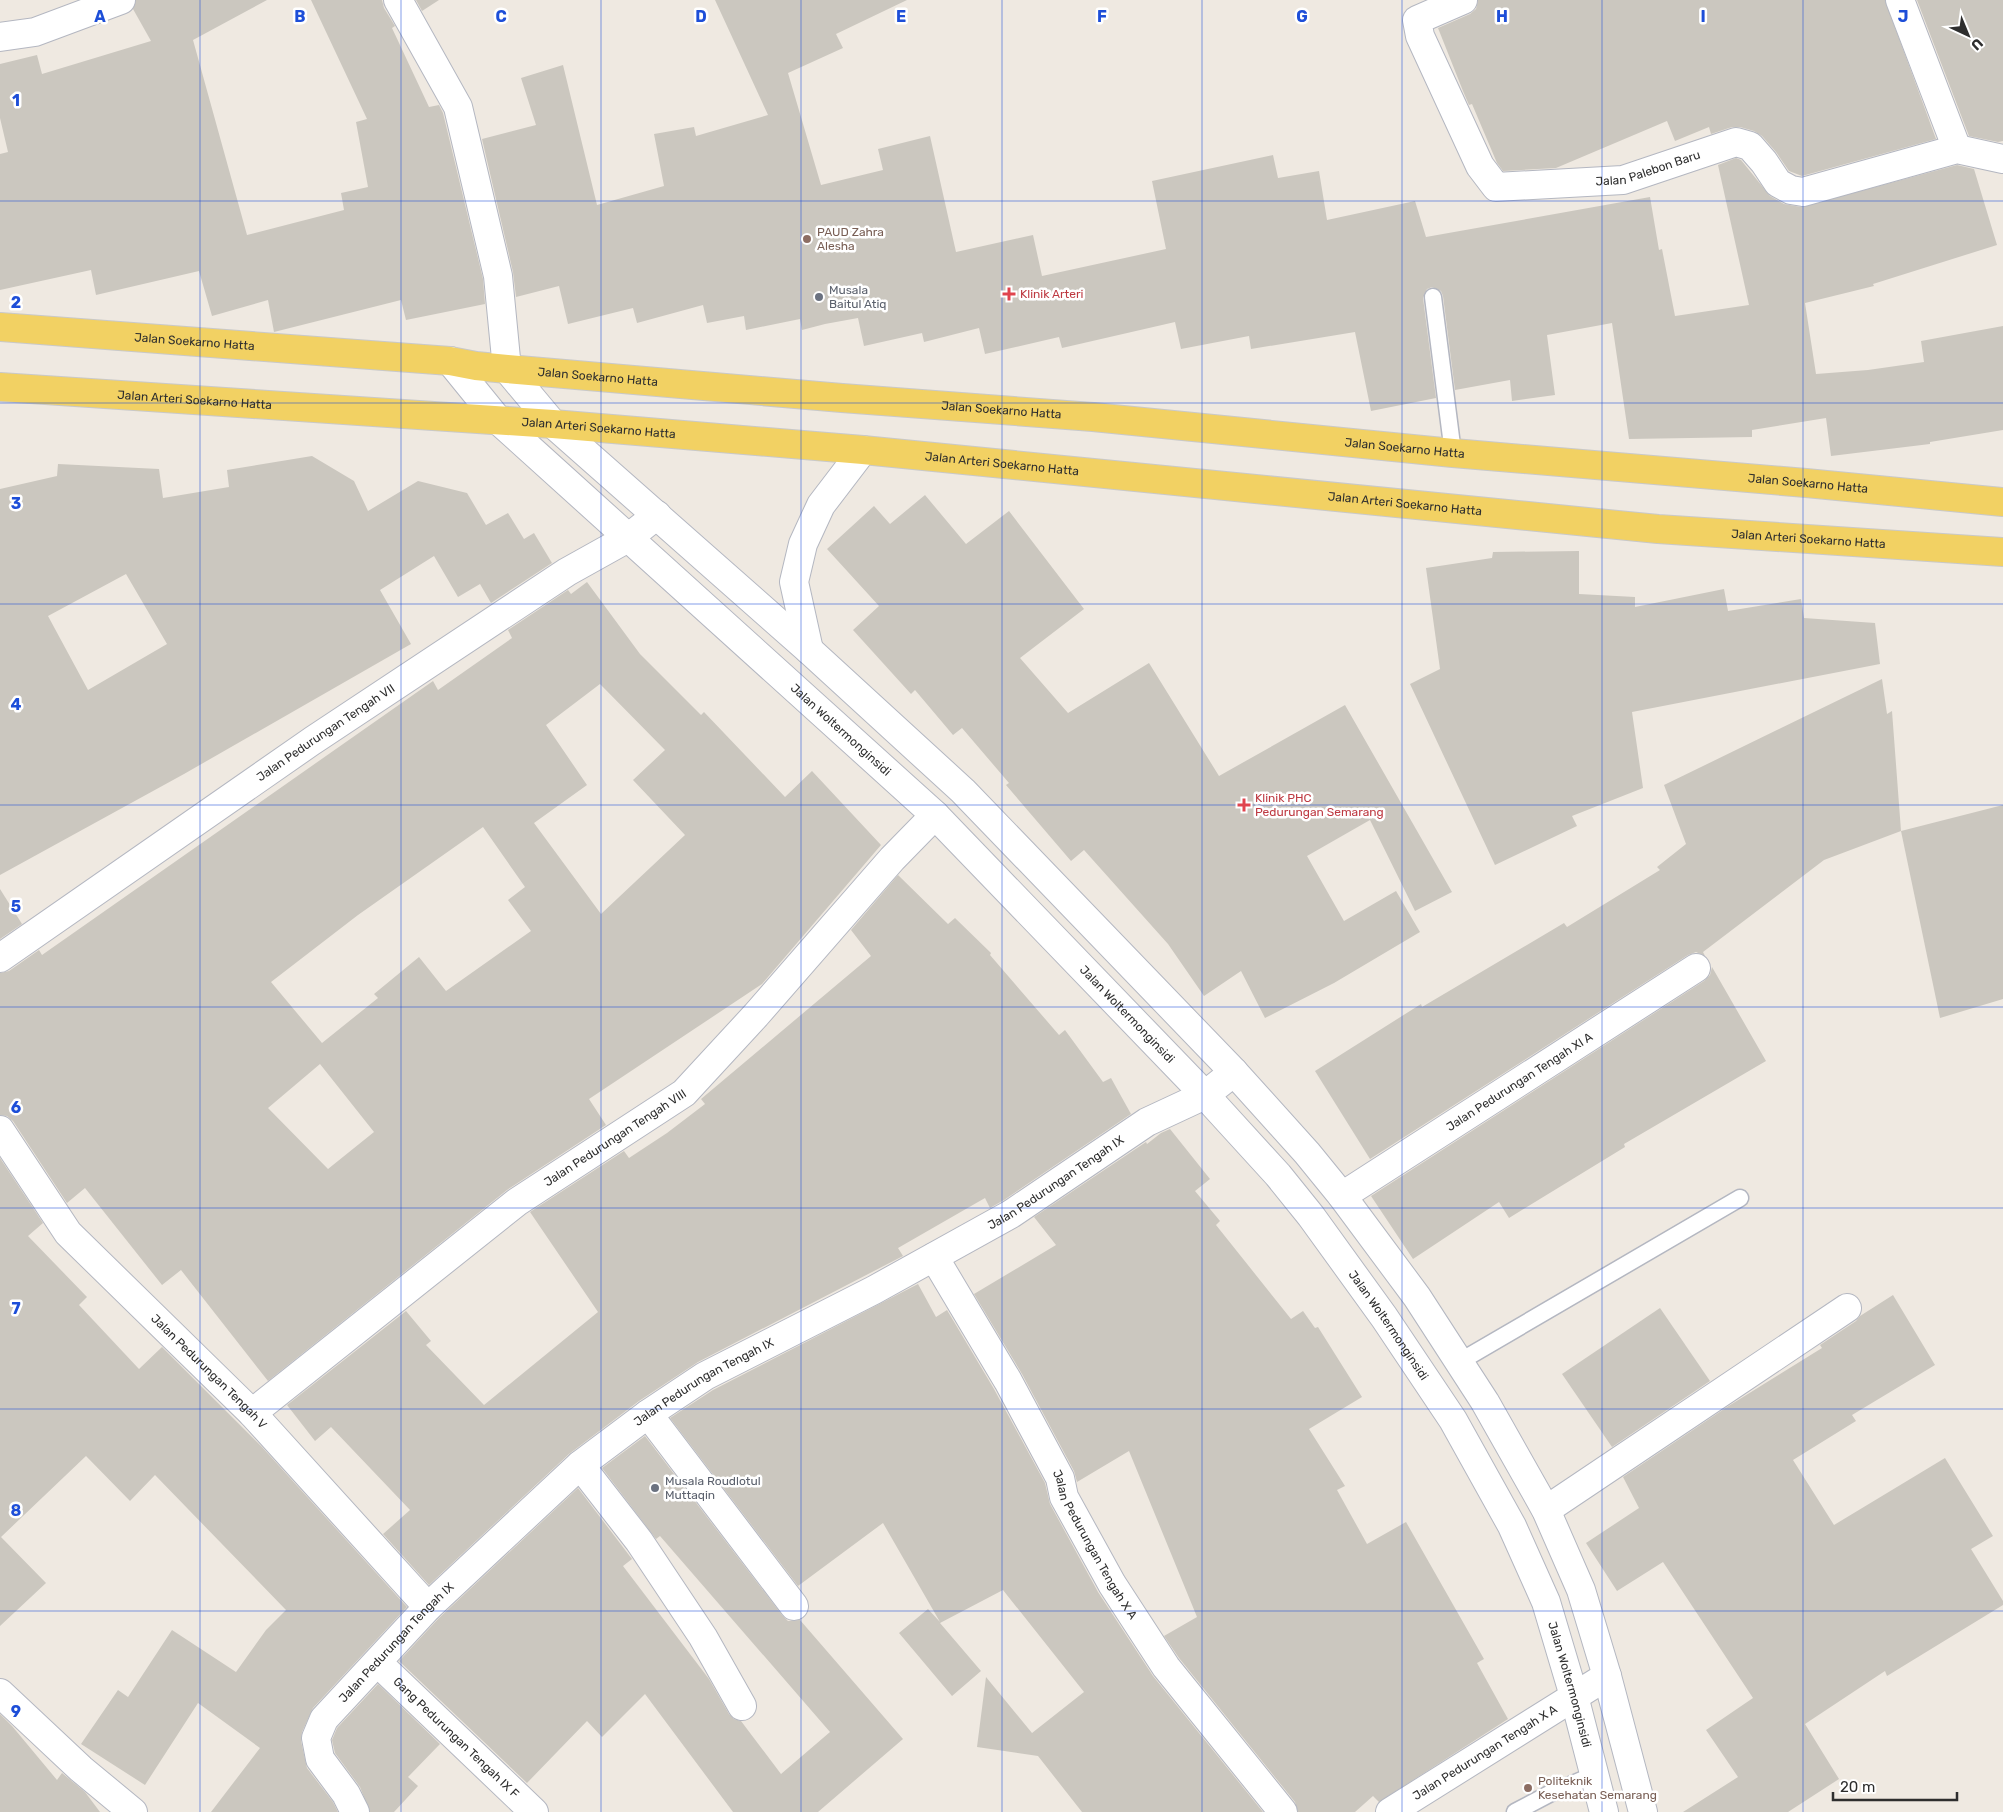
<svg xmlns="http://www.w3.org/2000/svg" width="2003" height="1812" viewBox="0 0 2003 1812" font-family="Rubik,sans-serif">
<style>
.building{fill:#cbc7bf;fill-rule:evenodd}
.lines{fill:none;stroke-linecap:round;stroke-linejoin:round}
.lane-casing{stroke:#b4b7c1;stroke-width:19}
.street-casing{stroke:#b4b7c1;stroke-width:30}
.secondary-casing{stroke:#b4b7c1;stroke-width:30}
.primary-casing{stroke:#c9c9c9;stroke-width:30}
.lane{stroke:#fff;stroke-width:16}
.street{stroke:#fff;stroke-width:28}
.secondary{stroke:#fff;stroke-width:28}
.primary{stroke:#f2d163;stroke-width:28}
.grid{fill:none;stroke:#1d4ed8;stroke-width:1;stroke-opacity:0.55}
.education-dot{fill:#8d6e63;stroke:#fff;stroke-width:2}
.health-dot{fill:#e0444e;stroke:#fff;stroke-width:2}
.worship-dot{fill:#6b7280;stroke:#fff;stroke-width:2}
.labels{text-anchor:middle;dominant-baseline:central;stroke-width:5;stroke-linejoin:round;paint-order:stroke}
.street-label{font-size:12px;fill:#2e2e2e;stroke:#fff}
.education-label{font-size:12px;fill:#785e54;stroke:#fff;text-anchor:start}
.worship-label{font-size:12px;fill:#5b616d;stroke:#fff;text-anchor:start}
.health-label{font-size:12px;fill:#be3a42;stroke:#fff;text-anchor:start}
.grid-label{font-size:16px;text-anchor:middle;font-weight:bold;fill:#1d4ed8;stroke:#fff;stroke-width:5;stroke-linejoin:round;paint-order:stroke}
</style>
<rect width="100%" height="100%" fill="#efe9e1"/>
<g class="building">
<polygon points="136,0 267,0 193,40 247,235 344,210 341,193 368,187 356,122 367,119 311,0 382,0 384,8 395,26 392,28 429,107 439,105 443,113 483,279 485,304 406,320 401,300 274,332 268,300 212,316 199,271 96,295 91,270 0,290 0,154 8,152 0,118 0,64 37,55 42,74 151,41 133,9"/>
<polygon points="416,0 439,0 422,11"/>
<polygon points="715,0 907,0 836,34 843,48 788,73 821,185 883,170 878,149 930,136 956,252 1033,235 1042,276 1166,249 1152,181 1273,155 1278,178 1319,171 1327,220 1415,201 1426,237 1650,197 1659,250 1662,249 1675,316 1749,305 1718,165 1736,158 1741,160 1770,196 1784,204 1801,207 1957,165 1974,169 1997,245 1873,284 1874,286 1805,303 1816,374 1868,370 1924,362 1921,341 2003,326 2003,430 1930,442 1930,444 1831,456 1826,418 1752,430 1752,437 1629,439 1612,323 1547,335 1555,395 1512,401 1510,380 1455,390 1443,296 1441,291 1432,287 1427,289 1423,298 1436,398 1371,411 1355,332 1251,349 1249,336 1181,349 1175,322 1062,348 1059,337 985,354 979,328 924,342 922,333 864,346 858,318 825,324 802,330 800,319 746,330 744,316 707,323 703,305 637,323 633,308 568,324 559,286 516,297 513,272 482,139 536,125 521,78 563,65 597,205 664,186 654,134 694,127 696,136 768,115"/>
<polygon points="1478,0 1885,0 1936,139 1802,176 1789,171 1776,152 1762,136 1754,131 1740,127 1732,127 1711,134 1709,127 1675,141 1667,121 1556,168 1503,171 1497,163 1472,104 1469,105 1463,91 1438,28 1470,14 1476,9"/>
<polygon points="1917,0 2003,0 2003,141 1998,142 1969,136"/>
<path d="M 312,456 L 354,481 L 368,511 L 418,481 L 467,493 L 486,525 L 508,513 L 524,539 L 534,533 L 552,563 L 491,603 L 480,584 L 458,597 L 434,556 L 380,590 L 411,644 L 184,774 L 0,875 L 0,489 L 57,476 L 58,464 L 159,469 L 163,498 L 229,487 L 227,470 ZM 126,574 L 167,644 L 88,690 L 48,616 Z"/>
<polygon points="925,495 966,544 1009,511 1084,609 1020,658 1068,713 1149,663 1219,776 1345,705 1452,892 1415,911 1370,820 1307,856 1344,921 1396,891 1420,932 1334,983 1265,1018 1241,971 1204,996 1168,944 1084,850 1071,861 1006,785 1009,783 962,728 953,735 915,690 911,694 853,630 879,606 827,549 874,506 890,524"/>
<polygon points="1579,551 1579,594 1635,597 1635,607 1724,589 1728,611 1801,599 1804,618 1875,623 1880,664 1632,712 1643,788 1572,816 1577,826 1495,865 1410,684 1440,669 1426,568 1492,558 1493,552"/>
<path d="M 587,582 L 640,654 L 701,715 L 704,712 L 785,797 L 812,771 L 881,845 L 762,984 L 589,1099 L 606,1125 L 507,1190 L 268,1381 L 181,1270 L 162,1285 L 85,1188 L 67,1203 L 13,1121 L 7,1116 L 0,1115 L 0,973 L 9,971 L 39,950 L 42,955 L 433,681 L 438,690 L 512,638 L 508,630 L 568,590 L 571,594 ZM 600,684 L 665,750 L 633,780 L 685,835 L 601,914 L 534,823 L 587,785 L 546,725 ZM 483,827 L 525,887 L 508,900 L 531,931 L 446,991 L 419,957 L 374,994 L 378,998 L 322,1043 L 271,982 L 358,915 ZM 320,1064 L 374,1132 L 328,1169 L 268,1108 Z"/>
<polygon points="1882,679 1887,714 1892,711 1901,831 1824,860 1703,952 1705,956 1696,952 1688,955 1370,1159 1315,1071 1421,1004 1422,1007 1564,923 1567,927 1660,870 1657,867 1686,844 1664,785"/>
<polygon points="2003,805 2003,999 1940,1018 1901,831"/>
<polygon points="898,875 948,924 955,918 991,953 990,955 1059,1035 1065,1030 1103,1082 1111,1078 1131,1114 1004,1200 990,1208 985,1198 898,1248 903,1256 698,1362 639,1401 569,1454 429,1585 383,1534 410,1510 331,1427 315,1441 287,1405 406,1311 431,1341 426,1345 484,1405 598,1312 530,1212 624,1151 629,1158 667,1133 705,1104 701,1099 871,956 851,930"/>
<polygon points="0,889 22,924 0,939"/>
<polygon points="1712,967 1766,1061 1624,1144 1625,1147 1509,1218 1499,1202 1413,1259 1371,1196 1704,981 1710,975"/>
<polygon points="1170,1129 1210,1179 1195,1191 1220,1221 1216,1225 1291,1319 1303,1311 1315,1328 1318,1327 1362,1397 1309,1429 1345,1486 1337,1490 1367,1544 1406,1522 1484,1659 1477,1663 1508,1719 1379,1802 1373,1796 1355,1812 1298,1812 1295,1802 1179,1658 1164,1636 1197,1617 1129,1451 1077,1482 1074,1471 1022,1374 974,1294 1056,1245 1034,1217 1146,1142 1147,1144 1161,1133"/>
<polygon points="0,1158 43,1223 28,1236 87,1297 79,1305 139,1369 162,1347 262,1447 407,1607 313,1708 302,1732 301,1741 307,1768 333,1802 338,1812 211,1812 260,1748 198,1703 145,1785 81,1744 118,1690 128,1697 172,1630 236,1672 266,1630 286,1610 155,1475 130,1501 86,1456 1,1537 46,1583 0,1626"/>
<polygon points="918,1284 936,1317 947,1310 994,1389 1045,1483 1050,1504 1098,1592 1153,1676 1263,1812 1082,1812 1038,1756 977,1747 986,1677 1032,1733 1084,1692 1003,1590 940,1623 981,1671 952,1696 899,1633 928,1609 940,1622 883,1523 798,1586 670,1418 713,1390"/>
<polygon points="1893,1295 1935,1365 1852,1415 1856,1421 1793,1460 1834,1525 1945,1458 1993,1536 1971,1549 2003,1601 2003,1605 1887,1676 1885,1671 1805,1724 1839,1779 1788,1812 1683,1812 1738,1777 1706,1730 1753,1698 1663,1562 1617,1591 1586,1543 1639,1508 1623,1477 1727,1407 1822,1348 1820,1345 1856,1321 1860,1316"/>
<polygon points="1660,1308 1710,1381 1612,1447 1562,1374"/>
<polygon points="645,1436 782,1615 788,1621 800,1620 903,1739 818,1812 733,1812 645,1694 602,1737 587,1721 527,1783 399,1661 439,1618 578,1488 632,1559 623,1566 709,1679 729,1714 734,1719 741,1721 781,1774 830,1732 660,1536 656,1539 602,1468"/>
<polygon points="378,1684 440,1744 408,1777 418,1786 394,1812 370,1812 360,1787 335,1753 332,1740 337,1728"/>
<polygon points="0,1714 12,1726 57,1780 62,1773 85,1792 100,1812 0,1812"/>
</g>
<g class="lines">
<g class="lane-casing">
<g id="lane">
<polyline points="1433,297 1453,453"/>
<polyline points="1459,1362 1740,1198"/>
<polyline points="1515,1812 1551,1793 1594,1775"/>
</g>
</g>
<g class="street-casing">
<g id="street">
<polyline points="398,0 458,107 498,276 507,369"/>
<path id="s1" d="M 1463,0 L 1417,20 L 1420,36 L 1480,166 L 1496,187 L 1623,180 L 1736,142 L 1750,146 L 1764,162 L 1778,183 L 1791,190 L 1803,192 L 1957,149 L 2003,159"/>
<polyline points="1900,0 1957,149"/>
<polyline points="0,37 35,32 121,0"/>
<path id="s2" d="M 0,958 L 312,741 L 567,572 L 628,538 L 657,515"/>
<path id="s3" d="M 0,1130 L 68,1233 L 252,1413 L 428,1607"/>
<path id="s4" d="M 1342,1196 L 1696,968"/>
<path id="s5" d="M 934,1257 L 1008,1381 L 1060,1478 L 1064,1497 L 1112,1584 L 1166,1667 L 1283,1812"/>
<path id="s6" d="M 252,1413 L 517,1202 L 684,1093 L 756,1015 L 892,859 L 935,815"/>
<polyline points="648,1414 794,1606"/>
<polyline points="580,1465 639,1541 703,1637 742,1706"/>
<polyline points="1546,1510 1847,1308"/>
<path id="s7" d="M 378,1663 L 534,1812"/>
<polyline points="0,1693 81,1769 133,1812"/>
<path id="s8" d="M 355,1812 L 346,1794 L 320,1759 L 316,1738 L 324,1719 L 428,1607 L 580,1465 L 648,1414 L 705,1376 L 874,1290 L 1011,1214 L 1147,1122 L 1205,1095 L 1234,1072"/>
<path id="s9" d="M 1390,1812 L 1607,1676"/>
</g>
</g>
<g class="secondary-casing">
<g id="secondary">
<path id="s10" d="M 450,361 L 498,420 L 935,815 L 1205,1095 L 1278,1175 L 1311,1216 L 1384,1317 L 1453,1420 L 1512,1526 L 1546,1602 L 1574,1696 L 1604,1812"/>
<polyline points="507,369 553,424 809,650 963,791 1234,1072 1307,1153 1342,1196 1417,1297 1485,1402 1546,1510 1581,1590 1607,1676 1643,1812"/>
<polyline points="809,650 794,582 803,544 821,505 863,450"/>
</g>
</g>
<g class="primary-casing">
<g id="primary">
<path id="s11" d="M 0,327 L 450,361 L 476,366 L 507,369 L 842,398 L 1093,417 L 1453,453 L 1806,483 L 2003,502"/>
<path id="s12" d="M 0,387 L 553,424 L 863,450 L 1658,529 L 2003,552"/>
</g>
</g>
<use href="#lane" class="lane"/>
<use href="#street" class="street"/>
<use href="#secondary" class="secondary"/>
<use href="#primary" class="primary"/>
</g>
<path class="grid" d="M 200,0 L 200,1812M 401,0 L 401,1812M 601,0 L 601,1812M 801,0 L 801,1812M 1002,0 L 1002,1812M 1202,0 L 1202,1812M 1402,0 L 1402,1812M 1602,0 L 1602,1812M 1803,0 L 1803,1812M 0,201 L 2003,201M 0,403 L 2003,403M 0,604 L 2003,604M 0,805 L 2003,805M 0,1007 L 2003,1007M 0,1208 L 2003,1208M 0,1409 L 2003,1409M 0,1611 L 2003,1611"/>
<g class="education-dot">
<circle cx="807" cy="239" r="5"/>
<circle cx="1528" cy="1788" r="5"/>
</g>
<g class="health-dot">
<path d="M1006.5 286.5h5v5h5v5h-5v5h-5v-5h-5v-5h5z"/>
<path d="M1241.5 797.5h5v5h5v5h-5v5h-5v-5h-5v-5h5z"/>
</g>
<g class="worship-dot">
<circle cx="819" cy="297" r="5"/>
<circle cx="655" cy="1488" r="5"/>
</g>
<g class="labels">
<g class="street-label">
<text stroke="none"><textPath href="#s1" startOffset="390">Jalan Palebon Baru</textPath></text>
<text stroke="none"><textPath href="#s11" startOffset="195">Jalan Soekarno Hatta</textPath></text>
<text stroke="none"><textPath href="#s11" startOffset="600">Jalan Soekarno Hatta</textPath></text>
<text stroke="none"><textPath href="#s12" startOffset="195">Jalan Arteri Soekarno Hatta</textPath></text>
<text stroke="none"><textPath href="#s11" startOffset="1005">Jalan Soekarno Hatta</textPath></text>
<text stroke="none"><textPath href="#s12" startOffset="600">Jalan Arteri Soekarno Hatta</textPath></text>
<text stroke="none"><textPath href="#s11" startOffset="1410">Jalan Soekarno Hatta</textPath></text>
<text stroke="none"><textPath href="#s12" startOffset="1005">Jalan Arteri Soekarno Hatta</textPath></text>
<text stroke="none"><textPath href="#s11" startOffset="1815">Jalan Soekarno Hatta</textPath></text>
<text stroke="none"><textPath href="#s12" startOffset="1410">Jalan Arteri Soekarno Hatta</textPath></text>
<text stroke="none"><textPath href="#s12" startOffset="1815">Jalan Arteri Soekarno Hatta</textPath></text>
<text stroke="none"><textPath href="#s10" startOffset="538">Jalan Woltermonginsidi</textPath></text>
<text stroke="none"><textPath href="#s2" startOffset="396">Jalan Pedurungan Tengah VII</textPath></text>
<text stroke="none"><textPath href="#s10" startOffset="942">Jalan Woltermonginsidi</textPath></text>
<text stroke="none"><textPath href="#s4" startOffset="211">Jalan Pedurungan Tengah XI A</textPath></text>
<text stroke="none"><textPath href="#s6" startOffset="456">Jalan Pedurungan Tengah VIII</textPath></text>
<text stroke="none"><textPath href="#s8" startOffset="1021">Jalan Pedurungan Tengah IX</textPath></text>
<text stroke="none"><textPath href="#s10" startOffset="1349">Jalan Woltermonginsidi</textPath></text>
<text stroke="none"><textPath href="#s3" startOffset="321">Jalan Pedurungan Tengah V</textPath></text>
<text stroke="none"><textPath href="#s8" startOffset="616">Jalan Pedurungan Tengah IX</textPath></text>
<text stroke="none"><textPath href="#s5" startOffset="330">Jalan Pedurungan Tengah X A</textPath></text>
<text stroke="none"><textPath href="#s8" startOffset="211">Jalan Pedurungan Tengah IX</textPath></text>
<text stroke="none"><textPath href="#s10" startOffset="1754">Jalan Woltermonginsidi</textPath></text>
<text stroke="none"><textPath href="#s7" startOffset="108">Gang Pedurungan Tengah IX F</textPath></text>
<text stroke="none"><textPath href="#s9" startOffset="112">Jalan Pedurungan Tengah X A</textPath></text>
</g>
<g class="education-label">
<text x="817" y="232">PAUD Zahra<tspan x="817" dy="14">Alesha</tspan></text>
<text x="1538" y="1781">Politeknik<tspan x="1538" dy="14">Kesehatan Semarang</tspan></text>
</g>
<g class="worship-label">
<text x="829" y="290">Musala<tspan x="829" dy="14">Baitul Atiq</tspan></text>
<text x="665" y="1481">Musala Roudlotul<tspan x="665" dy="14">Muttaqin</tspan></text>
</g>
<g class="health-label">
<text x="1020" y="294">Klinik Arteri</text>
<text x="1255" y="798">Klinik PHC<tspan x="1255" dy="14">Pedurungan Semarang</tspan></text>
</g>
</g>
<g class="grid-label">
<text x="100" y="22">A</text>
<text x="300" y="22">B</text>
<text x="501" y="22">C</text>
<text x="701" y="22">D</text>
<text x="901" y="22">E</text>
<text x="1102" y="22">F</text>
<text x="1302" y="22">G</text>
<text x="1502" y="22">H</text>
<text x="1703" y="22">I</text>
<text x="1903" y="22">J</text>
<text x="16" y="106">1</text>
<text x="16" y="308">2</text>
<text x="16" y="509">3</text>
<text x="16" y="710">4</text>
<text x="16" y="912">5</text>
<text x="16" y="1113">6</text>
<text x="16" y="1314">7</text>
<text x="16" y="1516">8</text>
<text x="16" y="1717">9</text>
</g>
<g transform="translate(1968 35) rotate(136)" stroke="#ffffff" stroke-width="4" paint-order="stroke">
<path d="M0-4L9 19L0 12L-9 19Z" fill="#2e2e2e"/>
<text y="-8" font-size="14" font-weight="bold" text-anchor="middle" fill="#2e2e2e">U</text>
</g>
<path d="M1833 1792v8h124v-8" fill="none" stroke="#2e2e2e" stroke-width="2.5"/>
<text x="1840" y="1792" font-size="15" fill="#2e2e2e" stroke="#ffffff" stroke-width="4" paint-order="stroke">20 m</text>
</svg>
